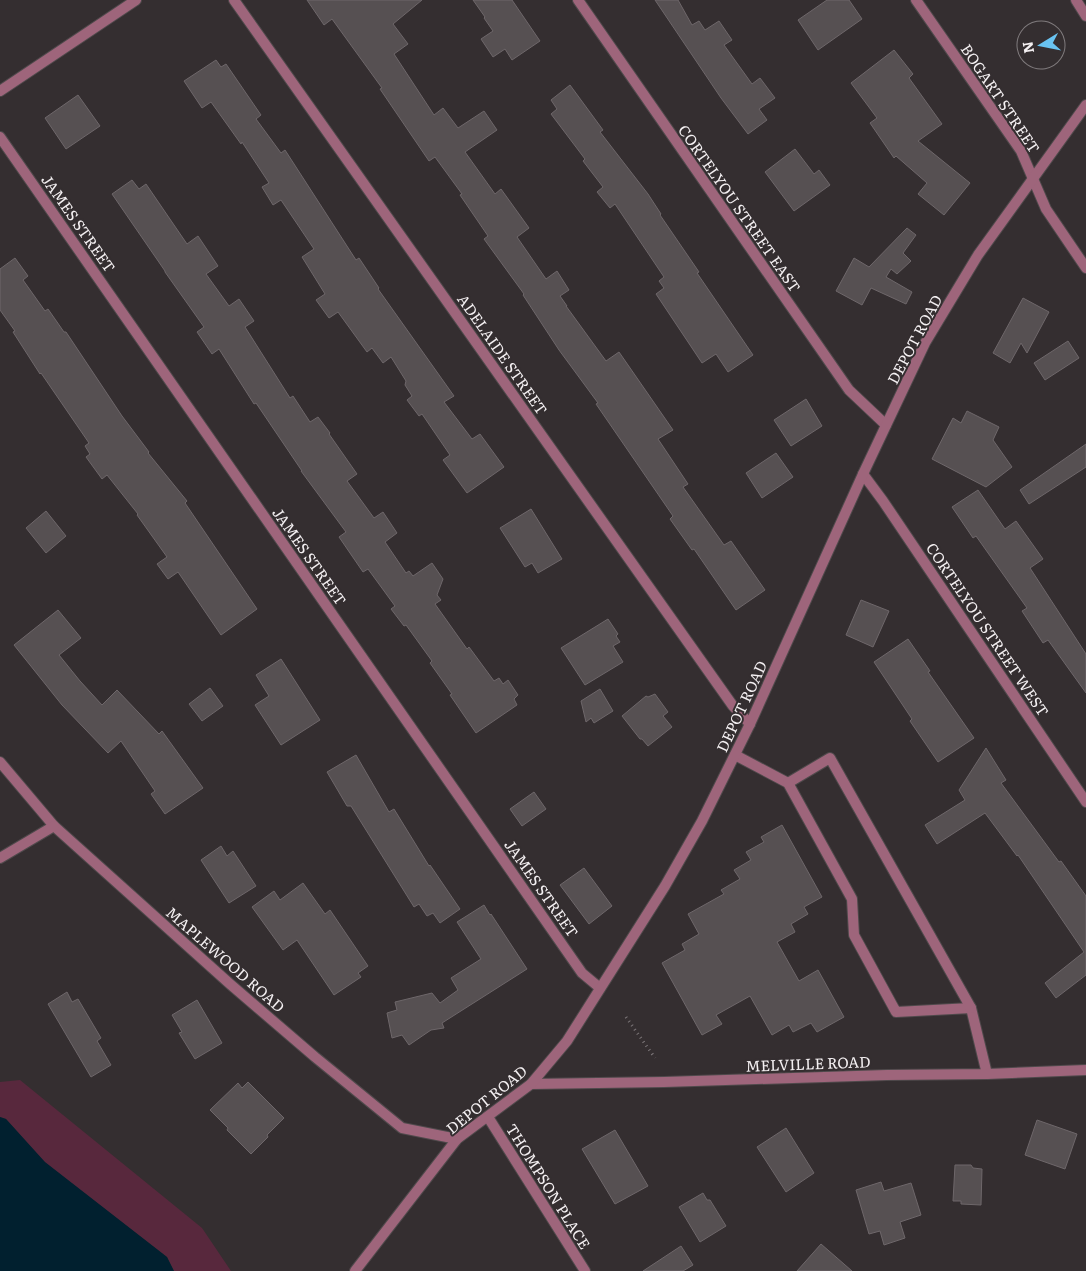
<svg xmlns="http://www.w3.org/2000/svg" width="1086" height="1271" viewBox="0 0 1086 1271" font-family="Literata,serif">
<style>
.green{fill:#58283d}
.water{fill:#01202f}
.building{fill:#565052;stroke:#6e676a}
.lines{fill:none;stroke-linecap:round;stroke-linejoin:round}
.service-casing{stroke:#4f494b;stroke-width:12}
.minor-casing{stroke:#4f494b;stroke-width:12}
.tertiary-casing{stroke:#4f494b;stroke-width:12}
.path{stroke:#7d7779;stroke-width:3;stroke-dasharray:1 4;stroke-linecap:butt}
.service{stroke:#9e657b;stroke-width:10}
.minor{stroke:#9e657b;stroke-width:10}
.tertiary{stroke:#9e657b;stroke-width:10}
.labels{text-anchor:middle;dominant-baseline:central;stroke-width:4;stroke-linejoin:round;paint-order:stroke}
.street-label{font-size:15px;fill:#f4f0f2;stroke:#342e30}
</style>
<rect width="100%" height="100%" fill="#342e30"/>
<polygon class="green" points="20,1080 202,1228 231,1271 174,1271 167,1257 45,1163 6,1119 0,1117 0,1082"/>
<polygon class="water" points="0,1117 6,1119 45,1162 167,1257 174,1271 0,1271"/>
<g class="building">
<polygon points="307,0 422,0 393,24 408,44 394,54 434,115 443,108 458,128 484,111 497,130 465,152 495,194 501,189 529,228 517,237 546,279 557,271 569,290 560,296 567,306 566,306 606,361 619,352 673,430 658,439 688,484 683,487 724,545 731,541 765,590 736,610 694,549 692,550 670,519 673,516 596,404 598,403 559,350 523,295 524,294 484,239 488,236 460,195 462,194 435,157 429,161 380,89 382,88 332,19 324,25"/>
<polygon points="473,0 512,0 540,41 512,60 505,49 493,57 481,39 493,31 484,18 485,17"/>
<polygon points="655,0 678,0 692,25 699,21 705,30 719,21 732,40 724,45 752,84 760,78 775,98 759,109 767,120 748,134 721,98"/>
<polygon points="827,0 849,0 862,19 818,50 798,20"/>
<polygon points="894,50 913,74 909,78 942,124 918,141 970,183 944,215 918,194 927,183 896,156 894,158 870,123 877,118 851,83"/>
<polygon points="216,60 221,67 226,64 261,115 256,119 281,153 285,150 356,260 359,258 379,288 378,289 454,396 444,402 472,439 480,434 504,467 467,493 443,460 450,455 422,414 419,416 407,400 412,396 405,385 406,381 391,357 383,363 372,348 367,352 338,312 329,318 316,300 325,294 302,257 314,249 281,200 273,205 262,187 269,183 242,142 241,144 211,102 202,108 184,81"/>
<polygon points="570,85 603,130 600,132 648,194 661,214 660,215 699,272 697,273 753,355 728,372 716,354 702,363 656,294 664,288 659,281 664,277 615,204 610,208 597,192 603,187 583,161 585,159 551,114 557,109 551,100"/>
<polygon points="78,95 100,126 66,149 45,118"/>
<polygon points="795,149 814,174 819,170 830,185 794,211 765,172"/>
<polygon points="132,180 139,189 146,184 187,244 198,236 218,266 206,274 229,306 239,299 254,321 245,327 290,398 293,396 310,422 318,417 330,433 329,434 357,474 347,481 374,518 383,512 397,533 385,542 406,573 409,571 413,576 432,563 443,579 437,595 441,600 435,604 467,649 469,647 494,681 499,678 503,684 508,680 518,695 514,699 517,705 476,733 450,695 452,694 430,663 432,661 406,625 404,626 391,609 395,606 368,569 363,572 339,537 346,532 301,471 302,471 256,403 254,404 219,349 212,354 197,332 204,327 165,272 165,271 112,194"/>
<polygon points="907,228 916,235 903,253 911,261 897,274 891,269 886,277 912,292 906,304 871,288 862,305 836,291 854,258 869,267"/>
<polygon points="15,258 28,276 23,280 45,311 48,309 64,332 66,332 122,416 149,452 148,453 187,501 185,503 257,609 221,635 178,572 168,579 157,564 167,557 137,515 138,514 107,475 102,479 86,457 90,454 85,446 89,443 41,373 40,374 13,332 15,331 0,310 0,269"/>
<polygon points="1023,298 1049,312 1027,353 1021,343 1010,363 993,353"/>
<polygon points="1068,341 1079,358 1045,380 1034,363"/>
<polygon points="806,399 822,426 791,446 774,420"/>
<polygon points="967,411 999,427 993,440 1012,467 986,487 932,459 953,418 961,423"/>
<polygon points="1086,444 1086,467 1029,504 1020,490"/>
<polygon points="776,453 793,477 762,498 746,473"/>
<polygon points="978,490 1005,529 1016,521 1043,559 1030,568 1086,654 1086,693 1048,640 1043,643 1022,611 1027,608 976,536 973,538 952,507"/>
<polygon points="531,509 562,559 538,573 532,563 525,567 500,528"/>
<polygon points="46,511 66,536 46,553 26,528"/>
<polygon points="861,600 889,611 873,647 846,635"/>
<polygon points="58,610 81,638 59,655 80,681 102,705 117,690 159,734 162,731 203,788 165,814 151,794 155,791 121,741 108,753 62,705 14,645"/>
<polygon points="608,619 618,634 616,636 620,642 613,646 623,662 585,685 561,648"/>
<polygon points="908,639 930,671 928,672 974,738 938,762 910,721 912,719 874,662"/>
<polygon points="281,659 320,720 281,745 255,705 269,696 256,675"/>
<polygon points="210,688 223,706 202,721 189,704"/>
<polygon points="600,689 613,711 594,723 591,718 586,722 581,701"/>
<polygon points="655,694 668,712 663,716 672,727 648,746 642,739 640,739 622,716 646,696 648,697"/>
<polygon points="986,748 1006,780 1001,783 1059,862 1061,861 1086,896 1086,975 1056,998 1045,983 1084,952 1018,855 1017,856 985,813 937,844 925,825 965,800 959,790"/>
<polygon points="356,755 389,812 394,809 429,866 430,865 460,909 440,923 433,913 427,916 419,904 414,907 351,806 347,806 327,772"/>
<polygon points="534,792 546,809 522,826 510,809"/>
<polygon points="782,825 822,897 804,907 808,914 791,924 795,932 777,942 799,981 818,970 844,1017 817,1032 811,1023 793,1032 789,1025 772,1035 750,996 716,1015 722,1024 702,1035 662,963 685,950 682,944 699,934 688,914 724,894 721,890 740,879 734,870 751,860 746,852 764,842 761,837"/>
<polygon points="221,846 227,856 233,851 256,886 229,903 201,860"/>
<polygon points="584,868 612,906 589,924 560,885"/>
<polygon points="303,883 325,914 330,910 368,966 358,973 361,977 334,995 297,940 283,950 252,907 274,891 280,900"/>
<polygon points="484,905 490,915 491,914 527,969 442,1023 444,1028 431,1030 409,1045 402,1035 392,1038 387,1013 397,1010 395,1002 432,993 440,1003 458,990 451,978 481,959 457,922"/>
<polygon points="67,992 72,1002 78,999 101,1038 97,1041 111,1065 91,1077 48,1004"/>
<polygon points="197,1000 222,1043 195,1059 179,1033 182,1032 172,1015"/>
<polygon points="248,1082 284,1118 267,1135 268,1137 251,1154 227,1130 228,1128 210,1110 238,1083 242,1088"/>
<polygon points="1037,1120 1077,1134 1065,1169 1025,1155"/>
<polygon points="786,1128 814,1173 786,1192 757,1147"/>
<polygon points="615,1130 648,1186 615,1204 582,1149"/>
<polygon points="955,1165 971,1165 973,1168 982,1169 981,1205 961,1204 961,1201 953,1201"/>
<polygon points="881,1182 884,1191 911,1183 921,1215 900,1222 905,1238 884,1245 880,1231 869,1234 856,1190"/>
<polygon points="703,1193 707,1200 710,1200 726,1226 700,1242 679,1207"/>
<polygon points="821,1244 852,1271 797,1271"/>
<polygon points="681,1246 693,1265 683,1271 643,1271"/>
</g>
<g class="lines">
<g class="service-casing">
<g id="service">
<polyline points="1076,0 1086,16"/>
<polyline points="735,755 788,783 852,899 854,935 896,1012 971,1008 987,1074"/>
<polyline points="788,783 830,758 971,1008"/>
</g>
</g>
<g class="minor-casing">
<g id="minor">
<polyline points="234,0 733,706 750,724"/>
<polyline points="578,0 849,390 886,425"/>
<polyline points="916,0 1021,151 1046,209 1086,268"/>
<polyline points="0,91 136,0"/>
<polyline points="0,137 582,973 600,988"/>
<polyline points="863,474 883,501 1086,802"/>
<polyline points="531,1084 664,1082 887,1075 987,1074 1086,1070"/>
<polyline points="488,1117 585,1271"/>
</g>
</g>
<g class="tertiary-casing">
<g id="tertiary">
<polyline points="0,762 54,826 230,984 315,1057 402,1128 457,1139"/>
<polyline points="0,858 54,826"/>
<polyline points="355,1271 457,1139 531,1084 567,1041 665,886 702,821 750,724 863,474 925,343 978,255 1086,105"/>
</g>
</g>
<polyline class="path" points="626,1017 655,1058"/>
<use href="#service" class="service"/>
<use href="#minor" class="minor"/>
<use href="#tertiary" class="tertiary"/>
</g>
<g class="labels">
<g class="street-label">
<text transform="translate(1001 98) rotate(56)">BOGART STREET</text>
<text transform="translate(740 208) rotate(55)">CORTELYOU STREET EAST</text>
<text transform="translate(79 223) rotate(55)">JAMES STREET</text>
<text transform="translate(914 339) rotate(-62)">DEPOT ROAD</text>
<text transform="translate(503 354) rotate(55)">ADELAIDE STREET</text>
<text transform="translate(310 556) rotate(55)">JAMES STREET</text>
<text transform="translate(988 629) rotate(56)">CORTELYOU STREET WEST</text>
<text transform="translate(741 706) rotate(-65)">DEPOT ROAD</text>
<text transform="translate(542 888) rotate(55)">JAMES STREET</text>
<text transform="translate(226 959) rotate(41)">MAPLEWOOD ROAD</text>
<text transform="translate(808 1063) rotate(-2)">MELVILLE ROAD</text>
<text transform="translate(486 1099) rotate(-39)">DEPOT ROAD</text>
<text transform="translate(549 1186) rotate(58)">THOMPSON PLACE</text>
</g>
</g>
<g transform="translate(1041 45) rotate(260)"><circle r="24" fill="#342e30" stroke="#817c7e"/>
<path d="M0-4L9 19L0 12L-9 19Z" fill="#69c3f1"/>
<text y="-8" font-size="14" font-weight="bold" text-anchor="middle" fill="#f4f0f2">N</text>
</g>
</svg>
